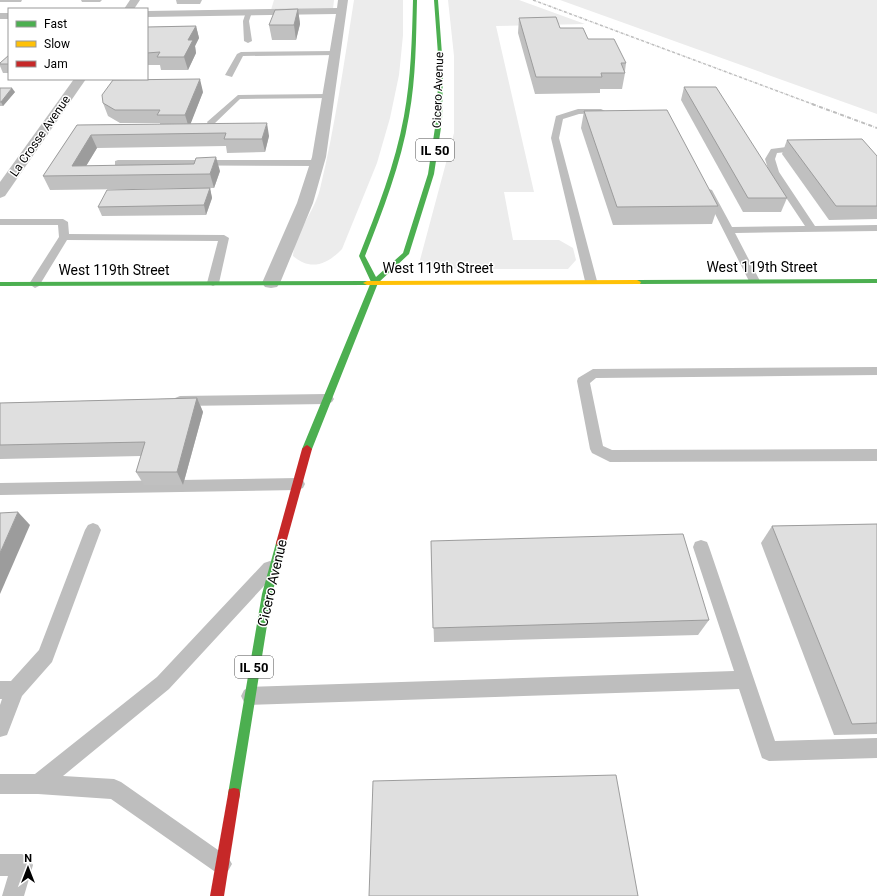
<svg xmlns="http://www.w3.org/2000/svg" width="877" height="896" viewBox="0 0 877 896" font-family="Roboto,sans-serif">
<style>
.green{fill:#ececec}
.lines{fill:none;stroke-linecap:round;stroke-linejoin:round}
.lane{fill:#bebebe;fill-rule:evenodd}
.street{fill:#bebebe;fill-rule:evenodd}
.fast{fill:#4caf50;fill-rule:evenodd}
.slow{fill:#ffc107;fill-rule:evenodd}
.jam{fill:#c62828;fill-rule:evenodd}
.rail-far1{stroke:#bebebe;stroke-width:1.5;stroke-dasharray:3 1 0.5 1;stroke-linecap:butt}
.rail{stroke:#bebebe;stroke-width:2;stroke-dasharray:4 1.5 0.5 1.5;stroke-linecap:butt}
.wall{fill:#c0c0c0}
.shaded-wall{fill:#9c9c9c}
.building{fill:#dfdfdf;stroke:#9c9c9c}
.labels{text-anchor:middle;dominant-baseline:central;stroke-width:3;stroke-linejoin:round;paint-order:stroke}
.far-street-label{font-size:12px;fill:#000;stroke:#fff}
.shield{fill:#fff;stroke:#4c4c4c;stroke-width:1}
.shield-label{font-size:13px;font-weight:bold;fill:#000}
.street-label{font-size:14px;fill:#000;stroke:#fff}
</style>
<rect width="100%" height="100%" fill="#fff"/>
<g class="green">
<polygon points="274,0 334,0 333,9 271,10"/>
<path d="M 354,0 L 403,0 L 403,35 L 399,75 L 390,118 L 377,163 L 342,249 C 327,265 310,271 293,256 C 295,231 314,213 320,189 C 335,127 344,63 354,0 Z"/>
<polygon points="448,0 519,0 585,24 496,26 534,192 504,192 513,240 559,240 573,248 576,260 568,269 432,269 420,260 454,133 454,56"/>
<polygon points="560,0 877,0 877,114"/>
</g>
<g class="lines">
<g class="lane">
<polygon points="249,10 252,12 249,21 252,41 248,43 244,41 243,21 246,12"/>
<polygon points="335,51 338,51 338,55 243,56 232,77 225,75 237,54 241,52"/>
<polygon points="329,94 332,94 332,98 240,99 214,124 208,124 207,122 238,95"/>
<polygon points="578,109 601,109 605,111 601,113 579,114 563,119 559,138 597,281 591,284 585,281 551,138 556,116"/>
<polygon points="802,145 805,146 805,150 777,153 775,159 779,172 815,226 877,225 877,231 735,233 760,281 758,283 750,283 704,192 709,189 712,190 732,227 805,226 769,172 765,159 771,149"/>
<polygon points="118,160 318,160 323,163 318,166 115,165 115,161"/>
<polygon points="0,219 63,219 68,222 69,234 224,235 229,238 219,283 213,286 207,283 218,241 67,240 39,286 35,288 29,284 59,237 58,225 0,225"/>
<polygon points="877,367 877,375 596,378 590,383 603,446 612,450 877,449 877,461 610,462 592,453 590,449 577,381 578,378 593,369"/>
<polygon points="327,394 332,396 334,399 332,402 327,404 180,406 175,404 173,401 175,398 180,396"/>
<polygon points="298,478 303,480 305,484 303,488 298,490 0,495 0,483"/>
<polygon points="93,523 98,525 101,530 52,662 22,696 7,735 0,737 0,705 2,699 0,699 0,681 11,681 39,650 85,530 88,525"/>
<polygon points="701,540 707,542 709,547 775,741 877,738 877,758 769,761 762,758 739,689 250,705 244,702 241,696 244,690 250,687 734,671 693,547 695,542"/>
<polygon points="270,561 276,563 278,568 276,573 169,689 63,776 114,779 121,782 228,857 232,864 228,871 221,875 214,871 111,799 38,794 0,794 0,774 35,774 157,677 264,563"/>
<polygon points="0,854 22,854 29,858 33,865 24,896 2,896 8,876 0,876"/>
</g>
<g class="street">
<polygon points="130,0 140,0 134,9 124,9"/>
<polygon points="338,0 348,0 326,157 313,203 280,283 277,287 271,288 265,287 262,283 297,203 312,157 336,14 147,17 147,11 337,8"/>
<rect x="0" y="13" width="9" height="6"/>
<polygon points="74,79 86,79 5,196 0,198 0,182"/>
</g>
<g class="fast">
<path d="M 413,0 L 417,0 C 416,39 416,77 409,116 C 401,164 383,210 365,256 L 376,277 L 403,253 L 428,174 L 436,121 L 439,68 L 434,0 L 438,0 L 443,68 L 442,121 L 434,174 L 409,254 L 378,283 L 312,449 L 310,451 L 304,451 L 302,449 L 371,282 L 359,256 C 377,211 395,165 404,116 C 411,78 412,39 413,0 Z"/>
<polygon points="877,279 877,283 637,284 633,282 637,280"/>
<polygon points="367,281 371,283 370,285 0,286 0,282"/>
<polygon points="281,539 285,540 286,543 272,594 240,794 239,799 234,800 229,799 228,794 262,594 276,543 277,540"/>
</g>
<polygon class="slow" points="637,280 641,282 640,284 367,285 363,283 367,281"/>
<g class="jam">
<polygon points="307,445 310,447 312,449 286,543 285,546 281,547 277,546 276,543 302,449 304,447"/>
<polygon points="234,788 239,789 240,794 224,896 210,896 228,794 229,789"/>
</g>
<polyline class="rail-far1" points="533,0 815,105"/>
<polyline class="rail" points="812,104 877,128"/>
</g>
<g class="wall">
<polygon points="0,0 22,0 21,2 0,2"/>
<polygon points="81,0 102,0 100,2 82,2"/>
<polygon points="176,0 202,0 200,4 177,4"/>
<polygon points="298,9 300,24 296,40 272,40 269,25"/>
<polygon points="519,18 560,28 588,39 626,63 625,71 625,73 622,89 600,89 600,93 535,94 518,33"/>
<polygon points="196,26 199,38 195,46 196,53 188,70 161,70 160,65 147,65 147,27"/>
<polygon points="9,55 9,73 3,73 0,66 0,63"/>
<polygon points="684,87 787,198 781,212 743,212 681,100"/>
<polygon points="0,88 15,92 3,106 0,106"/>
<polygon points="203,92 190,124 269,136 265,152 227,153 226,146 97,148 86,166 220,171 214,188 50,190 43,176 77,125 160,124 160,123 120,123 108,116 103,103"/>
<polygon points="584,111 718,206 712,224 613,225 581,128"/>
<polygon points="787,140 877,156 877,219 829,220 782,154"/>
<polygon points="210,188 212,198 206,215 102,216 98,207"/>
<polygon points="197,398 203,412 183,485 144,485 136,472 141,456 0,459 0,403"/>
<polygon points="877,524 877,734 834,735 761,543 772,526"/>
<polygon points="431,541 709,620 698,635 434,642"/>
</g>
<g class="shaded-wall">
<polygon points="298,9 300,24 296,40 294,25"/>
<polygon points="196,26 199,38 195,46 196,53 188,70 184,57 188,40"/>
<polygon points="200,79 203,92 189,128 185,115"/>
<polygon points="12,88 15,92 3,106 1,102"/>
<polygon points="267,123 269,136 265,152 262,139"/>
<polygon points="91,135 97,148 80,176 72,166"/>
<polygon points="216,157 220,171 214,188 210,174"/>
<polygon points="210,188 212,198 206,215 204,205"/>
<polygon points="197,398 203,412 183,485 177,472"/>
<polygon points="18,512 30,525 0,594 0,553"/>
</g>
<g class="building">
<polygon points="298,9 294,25 269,25 275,10"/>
<polygon points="556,17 560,28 583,28 588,39 614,39 626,63 621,63 625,73 601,73 602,77 536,77 519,18"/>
<polygon points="196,26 188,40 193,40 184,57 157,57 160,52 147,53 147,27"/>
<polygon points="9,55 9,64 0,64 0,63"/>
<polygon points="200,79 185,115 157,115 160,110 115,110 103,103 102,95 113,80"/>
<polygon points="684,87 716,87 787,198 748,198"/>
<polygon points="0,88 12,88 1,102 0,102"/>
<polygon points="667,110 718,206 617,207 584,111"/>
<polygon points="267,123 262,139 224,139 226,133 91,135 72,166 194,164 196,158 216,157 210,174 43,176 77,125"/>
<polygon points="862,139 877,156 877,206 836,206 787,140"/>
<polygon points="210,188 204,205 98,207 107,190"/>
<polygon points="197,398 177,472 136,472 145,442 0,445 0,403"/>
<polygon points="18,512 0,553 0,513"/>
<polygon points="877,524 877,723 852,724 772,526"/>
<polygon points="683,534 709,620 433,628 431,541"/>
<polygon points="616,775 638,896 369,896 373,781"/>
</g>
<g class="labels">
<g class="far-street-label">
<text transform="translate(438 90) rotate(-88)">Cicero Avenue</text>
<text transform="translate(40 136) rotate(-55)">La Crosse Avenue</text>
</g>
<g class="shield">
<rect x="416" y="139" width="38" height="22" rx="3"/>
<rect x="235" y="656" width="38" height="22" rx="3"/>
</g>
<g class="shield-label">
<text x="435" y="150">IL 50</text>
<text x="254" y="667">IL 50</text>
</g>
<g class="street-label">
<text x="762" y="267">West 119th Street</text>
<text x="438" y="268">West 119th Street</text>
<text x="114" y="270">West 119th Street</text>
<text transform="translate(272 583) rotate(-77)">Cicero Avenue</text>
</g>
</g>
<rect x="8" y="8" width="140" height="72" fill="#ffffff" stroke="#999999"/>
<rect x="16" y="21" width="20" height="6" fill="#4caf50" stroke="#999999"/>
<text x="44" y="28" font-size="12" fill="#000000">Fast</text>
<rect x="16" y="41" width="20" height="6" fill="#ffc107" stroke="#999999"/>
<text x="44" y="48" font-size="12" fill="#000000">Slow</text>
<rect x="16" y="61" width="20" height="6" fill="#c62828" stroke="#999999"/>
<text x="44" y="68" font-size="12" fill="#000000">Jam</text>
<g transform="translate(28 868)" stroke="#ffffff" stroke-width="3" paint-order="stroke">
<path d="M0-3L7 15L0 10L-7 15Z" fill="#000000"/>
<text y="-6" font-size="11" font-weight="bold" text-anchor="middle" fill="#000000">N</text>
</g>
</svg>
